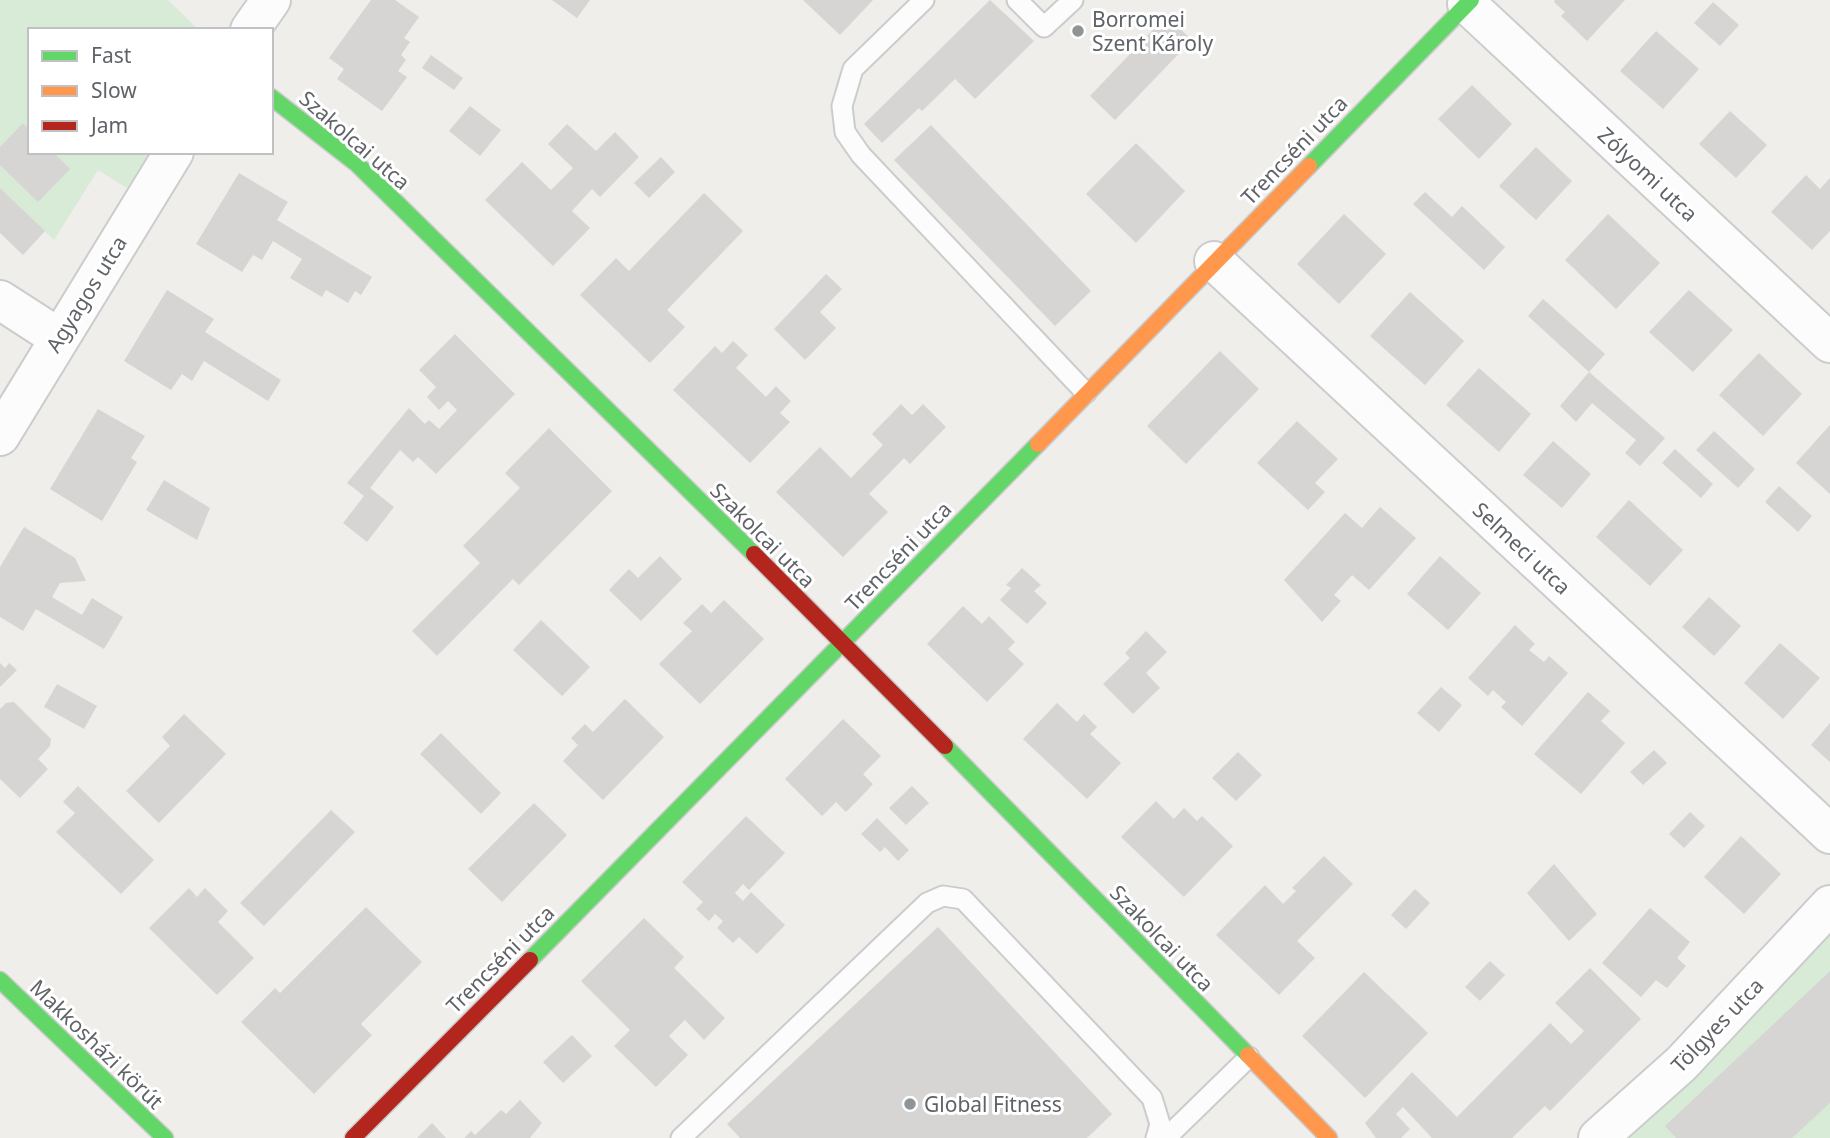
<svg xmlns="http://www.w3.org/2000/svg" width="1830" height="1138" viewBox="0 0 1830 1138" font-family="'Noto Sans',sans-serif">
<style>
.green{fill:#d8ebd6}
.building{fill:#d6d5d3}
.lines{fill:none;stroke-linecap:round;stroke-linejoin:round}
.lane-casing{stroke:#cbcccc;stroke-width:23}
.street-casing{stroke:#cbcccc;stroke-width:42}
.fast-casing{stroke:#cacacb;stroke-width:19}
.slow-casing{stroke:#cacacb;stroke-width:19}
.jam-casing{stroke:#cacacb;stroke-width:19}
.lane{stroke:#fdfcfc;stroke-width:19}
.street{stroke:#fdfcfc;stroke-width:38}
.fast{stroke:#63d668;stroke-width:16}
.slow{stroke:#ff974d;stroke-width:16}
.jam{stroke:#b3261e;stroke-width:16}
.poi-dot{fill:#919496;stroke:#fff;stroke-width:2.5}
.labels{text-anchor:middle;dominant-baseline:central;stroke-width:6;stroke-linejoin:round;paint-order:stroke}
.poi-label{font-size:21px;fill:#5f6368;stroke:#fff;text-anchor:start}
.street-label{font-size:21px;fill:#5f6368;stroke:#fff}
</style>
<rect width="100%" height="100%" fill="#efeeea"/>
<g class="green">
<polygon points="0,0 168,0 199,30 30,30 30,152 150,152 127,188 98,170 54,240 0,188"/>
<polygon points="1830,931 1830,1138 1616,1138 1801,965"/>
</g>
<g class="building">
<polygon points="371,0 395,0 419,17 404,38 410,42 401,55 406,60 398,71 407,77 382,111 337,79 344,69 329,58"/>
<polygon points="552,0 590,0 577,18"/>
<polygon points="803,0 873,0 840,35"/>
<polygon points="990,0 1034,41 975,99 955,79 922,111 919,108 882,143 864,124"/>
<polygon points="1555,0 1625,0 1587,41 1561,16 1565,12 1554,2"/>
<polygon points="1713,2 1739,25 1720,46 1694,23"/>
<polygon points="1166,16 1192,40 1115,120 1090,96"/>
<polygon points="1656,31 1699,69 1663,109 1620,71"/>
<polygon points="431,55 463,78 454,90 422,68"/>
<polygon points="1472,85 1512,124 1479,159 1438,119"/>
<polygon points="470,106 501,130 480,156 449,131"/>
<polygon points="1730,111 1767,145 1736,178 1699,144"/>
<polygon points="23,123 30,130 30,152 53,152 70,169 38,202 0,165 0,147"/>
<polygon points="567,124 596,151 615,132 639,157 600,197 592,189 572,211 590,228 553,266 485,200 522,162 551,190 573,168 548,144"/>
<polygon points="931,125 1091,291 1055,326 894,160"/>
<polygon points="1136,143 1185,191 1136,243 1086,194"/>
<polygon points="1536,147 1572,181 1536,220 1499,186"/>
<polygon points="661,157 675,172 649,198 634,183"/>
<polygon points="239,173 288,202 277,220 372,277 361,295 355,291 348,303 326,290 322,297 290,278 302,259 273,241 262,260 253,255 242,272 196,244"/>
<polygon points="1806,175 1820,189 1830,178 1830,231 1812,250 1771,212"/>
<polygon points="0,188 45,231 23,255 0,233"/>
<polygon points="1425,192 1452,217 1462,206 1505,247 1484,270 1413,204"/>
<polygon points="704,193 743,231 667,310 685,327 650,363 580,295 616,258 629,271"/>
<polygon points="1344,214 1386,254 1339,304 1297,264"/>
<polygon points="1608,214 1660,263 1616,309 1565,260"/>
<polygon points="826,274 842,289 820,312 836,328 805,360 774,329"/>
<polygon points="167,290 214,319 205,332 281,380 268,401 204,361 192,381 182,374 171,390 124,361"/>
<polygon points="1689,290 1733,330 1693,372 1649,332"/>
<polygon points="1410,292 1464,341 1425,385 1370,336"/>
<polygon points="1543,299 1605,354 1589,372 1528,316"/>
<polygon points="455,334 515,394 436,474 418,457 413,462 400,450 370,488 394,507 367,542 343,523 364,496 347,483 409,408 425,424 429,420 439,429 457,410 448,401 439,410 427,397 436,387 419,370"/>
<polygon points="733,341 748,355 736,368 766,397 776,386 791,401 780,413 790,422 750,463 673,390 715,346 722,353"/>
<polygon points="1220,351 1259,389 1186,464 1147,426"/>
<polygon points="1759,353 1802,394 1763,436 1719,395"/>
<polygon points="1479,368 1531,414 1499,452 1446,405"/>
<polygon points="1589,372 1665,438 1640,466 1625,453 1636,440 1592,403 1576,422 1560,406"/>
<polygon points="901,404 912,415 923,404 946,427 910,464 904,458 869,494 888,512 843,557 776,492 820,447 851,478 883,445 872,434"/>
<polygon points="98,409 145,436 131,458 137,462 102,521 50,489"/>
<polygon points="1297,421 1338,459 1315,483 1325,492 1308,510 1257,463"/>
<polygon points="1830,425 1830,494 1796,463"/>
<polygon points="549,428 612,491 519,585 513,579 437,656 412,631 480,563 463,546 520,488 505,473"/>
<polygon points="1714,431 1755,469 1738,488 1696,450"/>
<polygon points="1553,441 1591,474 1562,508 1523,475"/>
<polygon points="1675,449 1713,484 1701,498 1662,463"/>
<polygon points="164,480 210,508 197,540 146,510"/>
<polygon points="1779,486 1812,516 1798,532 1765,502"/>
<polygon points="1629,500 1683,550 1650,586 1596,537"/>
<polygon points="1380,507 1416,538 1369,590 1352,575 1334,595 1341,601 1322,622 1284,580 1345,513 1362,528"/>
<polygon points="24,527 75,558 86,581 60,583 52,597 82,615 92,598 123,617 104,649 36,609 23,631 0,617 0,567"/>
<polygon points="660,556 682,579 641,621 609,590 629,569 638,578"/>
<polygon points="1440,556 1481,593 1448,630 1407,594"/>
<polygon points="1022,568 1041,585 1034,591 1047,603 1027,624 1000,600 1011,588 1006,585"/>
<polygon points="1709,597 1741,626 1714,656 1682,627"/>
<polygon points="724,600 764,639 700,704 659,664 692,631 683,623 702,604 711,613"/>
<polygon points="963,606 982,624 989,616 1015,642 1008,649 1024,664 987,702 927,644"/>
<polygon points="541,620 590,667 562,696 513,650"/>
<polygon points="1515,625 1535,644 1529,650 1544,662 1549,656 1568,673 1522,726 1501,707 1506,702 1493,690 1488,696 1468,678"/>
<polygon points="1146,631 1167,652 1146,673 1160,688 1133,714 1103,684 1130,658 1125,653"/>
<polygon points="1780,643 1820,678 1783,719 1744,683"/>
<polygon points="0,663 5,668 9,663 17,670 0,687"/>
<polygon points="57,684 97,706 84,729 44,707"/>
<polygon points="1441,687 1462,705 1439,732 1417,713"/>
<polygon points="1588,692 1610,711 1601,721 1625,743 1581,794 1534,754"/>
<polygon points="625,699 664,737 603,800 563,761 578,745 571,738 585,724 593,732"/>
<polygon points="14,702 51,739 50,746 38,759 48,769 20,798 0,779 0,709 6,703"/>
<polygon points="1057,703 1077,722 1084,714 1097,727 1090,734 1121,763 1087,799 1023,739"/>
<polygon points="184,714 226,754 159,823 126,791 170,746 162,737"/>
<polygon points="843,719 881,756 863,774 873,784 862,796 846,812 836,802 822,816 785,779"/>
<polygon points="1830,723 1830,762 1811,745"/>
<polygon points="441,733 501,793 481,814 420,754"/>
<polygon points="1654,750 1667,763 1643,785 1630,772"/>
<polygon points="1238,752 1262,775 1236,801 1212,778"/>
<polygon points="78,786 154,860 121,894 56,832 75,813 63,802"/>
<polygon points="912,786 929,803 906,825 889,808"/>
<polygon points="1156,801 1174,819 1184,808 1197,821 1202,816 1233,846 1184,897 1121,837"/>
<polygon points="534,803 567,835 502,902 468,869"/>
<polygon points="331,810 355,832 264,926 240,903"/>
<polygon points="1690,812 1705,826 1684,848 1669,834"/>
<polygon points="746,816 785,853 749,890 743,884 735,893 743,901 751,892 785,925 757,954 739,937 733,943 717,928 723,921 715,914 709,921 696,909 703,902 682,882"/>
<polygon points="877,818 909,850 898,861 885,847 880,852 861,834"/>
<polygon points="1741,836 1781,874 1744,914 1704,877"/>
<polygon points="1324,856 1353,884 1297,941 1315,958 1279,995 1216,935 1265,885 1283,904 1296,891 1292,888"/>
<polygon points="1554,864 1597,914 1569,941 1527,893"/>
<polygon points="189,888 197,897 205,888 228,911 218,922 254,958 217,995 149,928"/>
<polygon points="1415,889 1430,903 1406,929 1391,915"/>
<polygon points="366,907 422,962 361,1024 372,1035 314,1094 241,1022 275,988 280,993"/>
<polygon points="1650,908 1690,942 1677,958 1686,966 1667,988 1656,980 1641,997 1602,963"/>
<polygon points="644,918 684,957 674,968 725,1018 704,1040 685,1020 669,1036 688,1055 656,1087 614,1046 630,1030 581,981"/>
<polygon points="938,927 1112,1114 1087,1138 740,1138 727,1124"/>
<polygon points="1490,961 1505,975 1480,1001 1465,987"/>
<polygon points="1590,968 1641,1019 1550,1111 1545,1106 1512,1138 1432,1138 1403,1107 1396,1114 1410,1129 1401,1138 1376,1138 1365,1123 1412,1072 1457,1117 1550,1023 1571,1044 1584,1031 1555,1003"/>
<polygon points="1830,971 1830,1103 1792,1138 1676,1138 1665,1126"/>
<polygon points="1364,972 1428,1033 1365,1098 1302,1036"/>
<polygon points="572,1035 592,1056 563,1083 543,1062"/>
<polygon points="520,1100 542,1123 530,1138 464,1138 471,1131 475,1135 501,1110 506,1114"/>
<polygon points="432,1123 446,1138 417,1138"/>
</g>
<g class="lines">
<g class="lane-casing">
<g id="lane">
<polyline points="924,0 853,69 842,106 845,132 861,155 1086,393"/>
<polyline points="1017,0 1044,27 1073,0"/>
<polyline points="681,1138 927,903 943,896 963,899 1152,1098 1160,1124 1156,1138"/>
<polyline points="1166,1138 1249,1057"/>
</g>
</g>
<g class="street-casing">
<g id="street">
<polyline points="1467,4 1830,343"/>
<polyline points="250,30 271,0"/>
<polyline points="1214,261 1830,834"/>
<polyline points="0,300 59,338"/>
<polyline points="0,436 174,152"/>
<polyline points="1598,1138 1681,1064 1830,905"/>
</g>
</g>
<g class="fast-casing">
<g id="fast">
<polyline points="271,97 357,164 754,554"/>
<polyline points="1309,166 1471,0"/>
<polyline points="945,746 1248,1055"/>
<polyline points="530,960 1038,444"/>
<polyline points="0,980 165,1138"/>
</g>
</g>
<g class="slow-casing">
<g id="slow">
<polyline points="1038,444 1309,166"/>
<polyline points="1248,1055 1329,1138"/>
</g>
</g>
<g class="jam-casing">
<g id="jam">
<polyline points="754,554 945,746"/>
<polyline points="353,1138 530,960"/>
</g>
</g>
<use href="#lane" class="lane"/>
<use href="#street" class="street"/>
<use href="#fast" class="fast"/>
<use href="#slow" class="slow"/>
<use href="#jam" class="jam"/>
</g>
<g class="poi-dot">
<circle cx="1078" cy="31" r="7"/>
<circle cx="910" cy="1104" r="7"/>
</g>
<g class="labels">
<g class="poi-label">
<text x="1092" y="19">Borromei<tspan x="1092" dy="24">Szent Károly</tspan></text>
<text x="924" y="1104">Global Fitness</text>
</g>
<g class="street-label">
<text transform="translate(355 140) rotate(41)">Szakolcai utca</text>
<text transform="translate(1294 150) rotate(-46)">Trencséni utca</text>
<text transform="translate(1648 174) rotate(43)">Zólyomi utca</text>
<text transform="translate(86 294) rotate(-58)">Agyagos utca</text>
<text transform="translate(763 535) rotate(45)">Szakolcai utca</text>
<text transform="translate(1522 548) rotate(43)">Selmeci utca</text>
<text transform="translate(898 556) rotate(-46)">Trencséni utca</text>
<text transform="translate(1162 938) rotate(46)">Szakolcai utca</text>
<text transform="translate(500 959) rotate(-45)">Trencséni utca</text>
<text transform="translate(1717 1025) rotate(-46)">Tölgyes utca</text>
<text transform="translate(97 1044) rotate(44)">Makkosházi körút</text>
</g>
</g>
<rect x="28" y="28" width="245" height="126" fill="#ffffff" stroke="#bfc1c3" stroke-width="2"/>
<rect x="42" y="51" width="35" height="10" fill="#63d668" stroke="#bfc1c3" stroke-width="2"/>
<text x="91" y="63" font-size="21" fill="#5f6368">Fast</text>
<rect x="42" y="86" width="35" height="10" fill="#ff974d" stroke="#bfc1c3" stroke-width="2"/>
<text x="91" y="98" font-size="21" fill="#5f6368">Slow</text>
<rect x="42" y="121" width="35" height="10" fill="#b3261e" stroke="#bfc1c3" stroke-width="2"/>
<text x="91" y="133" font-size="21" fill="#5f6368">Jam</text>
</svg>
